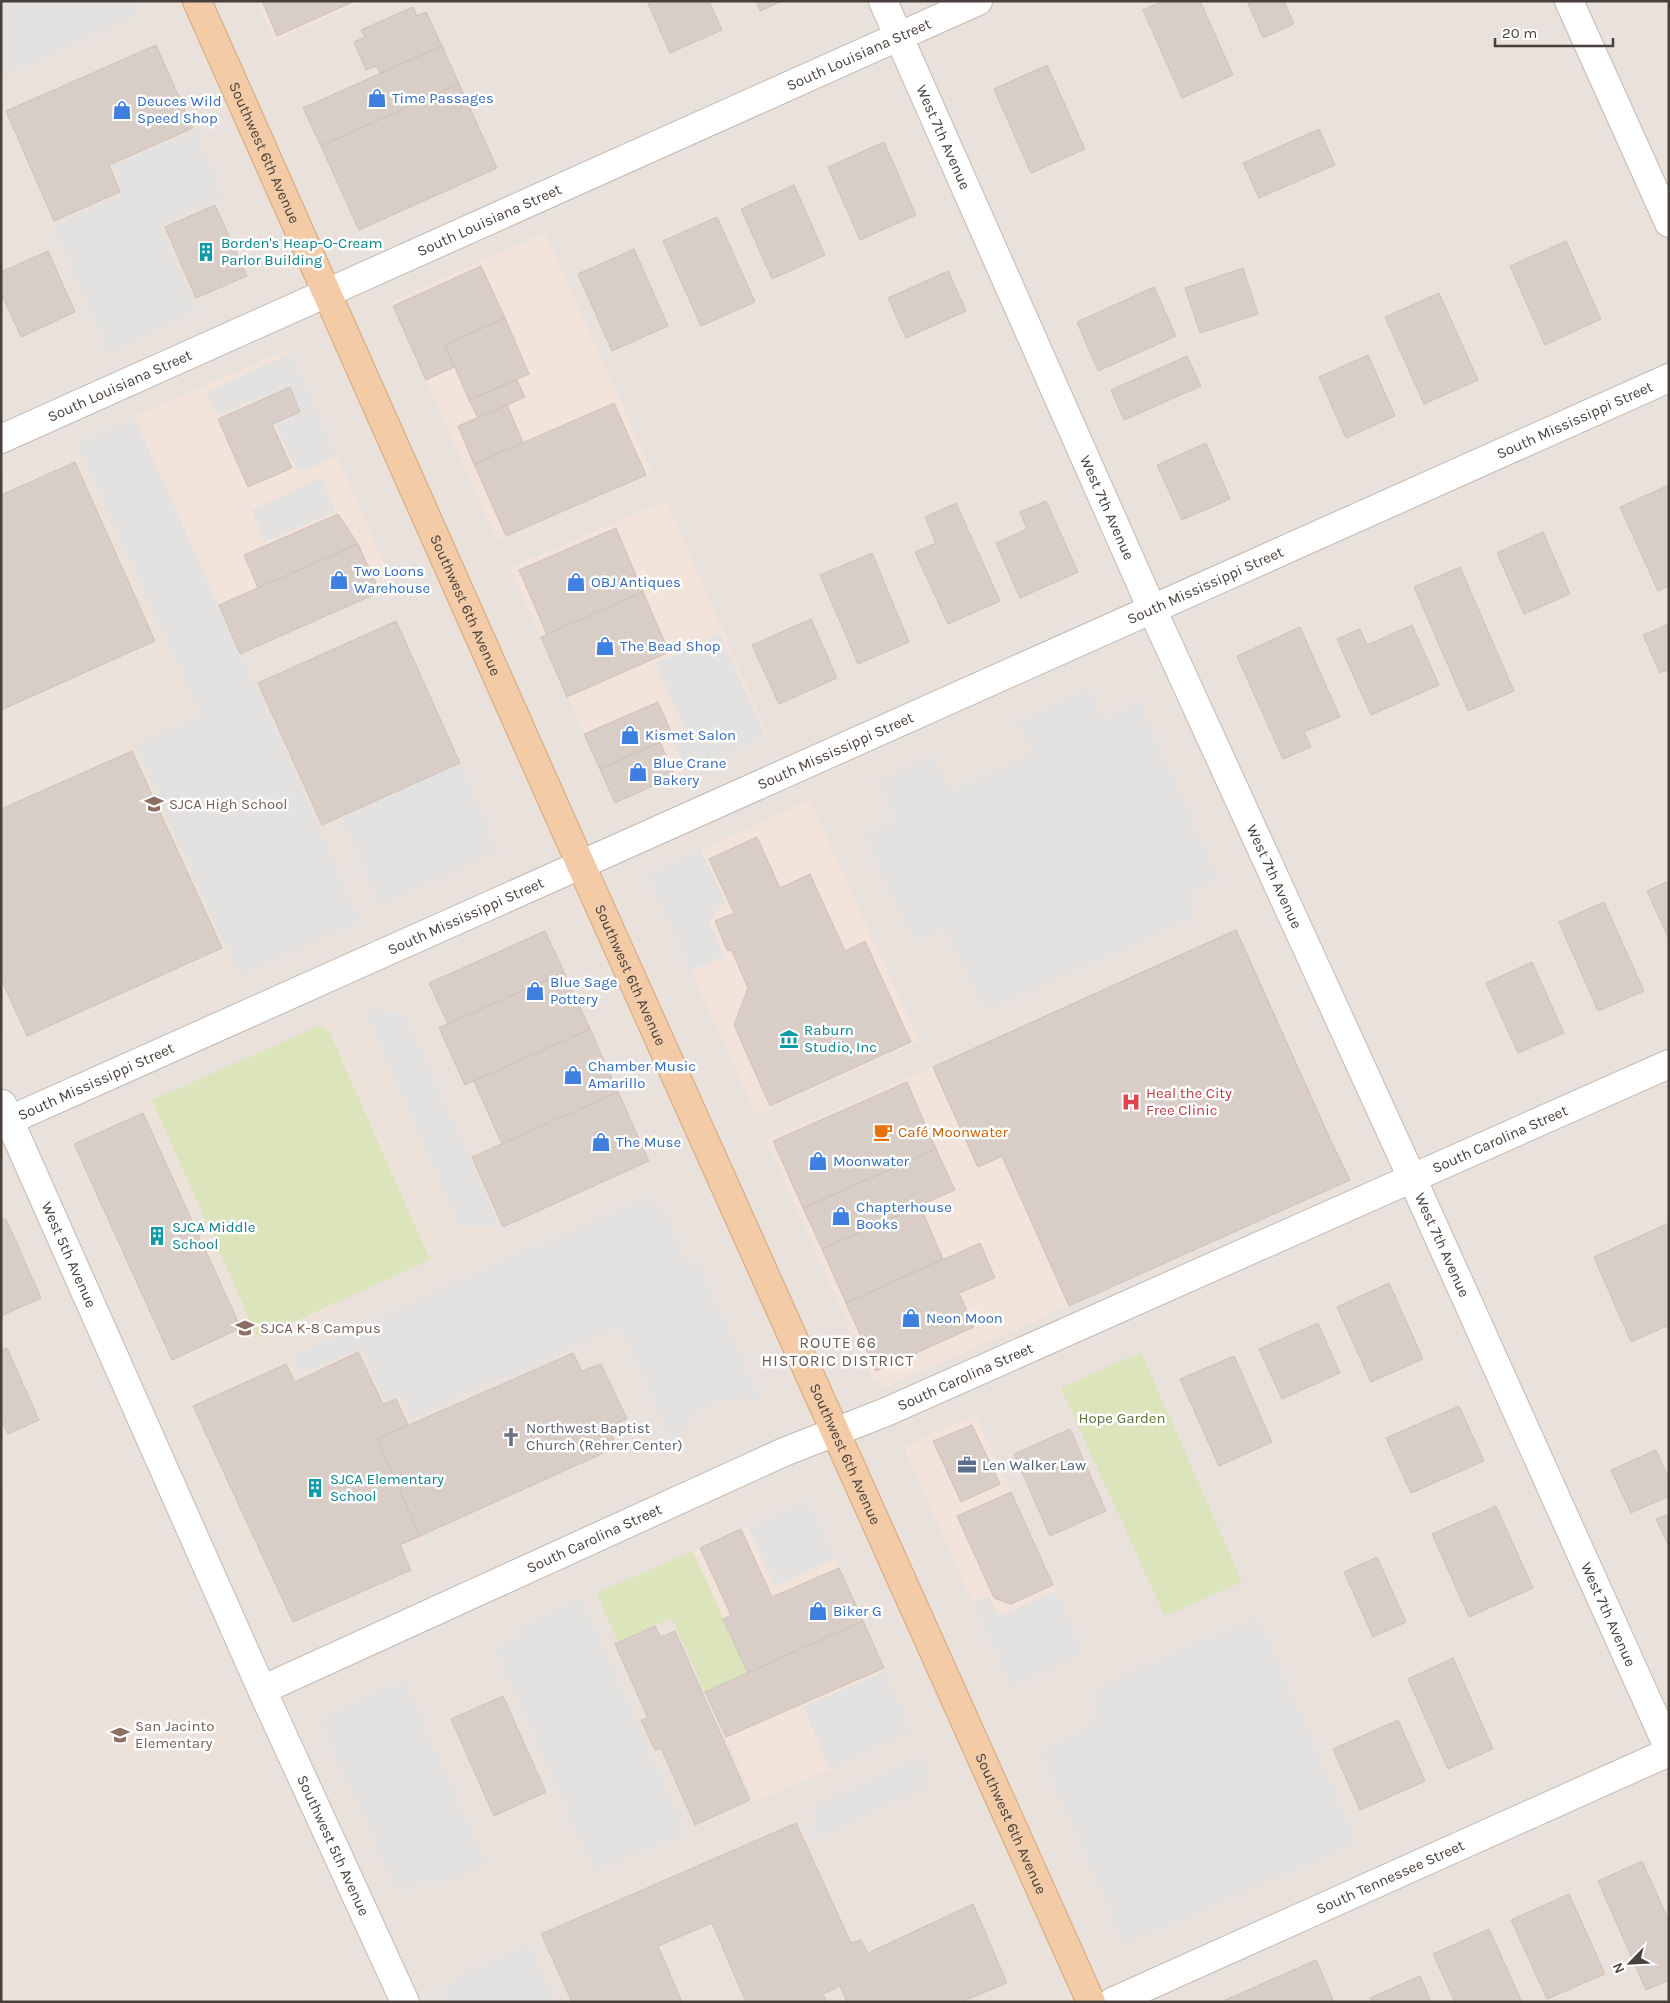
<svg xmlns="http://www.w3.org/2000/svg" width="1670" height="2003" viewBox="0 0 1670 2003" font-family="Karla,sans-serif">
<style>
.residential{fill:#e8e1dc}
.commercial{fill:#f3e4db}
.education{fill:#ece2d9}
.green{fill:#dbe4bb}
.parking{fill:#e4e2e0}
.building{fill:#d8cdc7;stroke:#cfc1b7}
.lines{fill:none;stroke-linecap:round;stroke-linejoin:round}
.street-casing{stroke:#c2b9b3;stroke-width:30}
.primary-casing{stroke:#d7a578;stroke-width:30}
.street{stroke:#fff;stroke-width:28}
.primary{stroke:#f3cca7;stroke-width:28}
.labels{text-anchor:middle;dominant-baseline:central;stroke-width:5;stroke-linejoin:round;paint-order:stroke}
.street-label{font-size:15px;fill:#49403b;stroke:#fff}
.shop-label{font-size:15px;fill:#366cbe;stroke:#fff;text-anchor:start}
.culture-label{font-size:15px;fill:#0d838f;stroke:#fff;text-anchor:start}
.education-label{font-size:15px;fill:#785e54;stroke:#fff;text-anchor:start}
.health-label{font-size:15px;fill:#be3a42;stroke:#fff;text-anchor:start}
.food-label{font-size:15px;fill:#c56008;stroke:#fff;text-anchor:start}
.park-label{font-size:15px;fill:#5b7534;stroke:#fff}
.worship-label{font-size:15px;fill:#5b616d;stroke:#fff;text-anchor:start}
.service-label{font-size:15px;fill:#4e5e75;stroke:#fff;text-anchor:start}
.neighbourhood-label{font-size:16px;letter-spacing:1px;fill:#6a5c53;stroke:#fff}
</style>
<rect width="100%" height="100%" fill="#f5f1ed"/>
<rect class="residential" x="1" y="1" width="1668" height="2001"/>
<g class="commercial">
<polygon points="257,1 364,1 274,41"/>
<polygon points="545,232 652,472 497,540 391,302"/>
<polygon points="290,348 394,586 240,654 134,417"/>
<polygon points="666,500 768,734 615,803 510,568"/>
<polygon points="810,800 919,1041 756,1115 647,874"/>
<polygon points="933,1067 978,1167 1002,1156 1069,1306 886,1387 872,1378 766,1141"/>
<polygon points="976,1415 1084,1655 1011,1688 906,1453 908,1445"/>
<polygon points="809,1499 912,1733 755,1802 705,1692 747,1672 693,1551"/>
</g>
<g class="education">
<polygon points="134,417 361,922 39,1070 24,1065 1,1015 1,478"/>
<polygon points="396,992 500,1228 336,1303 383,1404 396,1399 408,1425 377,1440 432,1561 284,1626 275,1626 63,1151 63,1139"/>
<polygon points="106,1442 350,1980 302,2002 1,2002 1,1489"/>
</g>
<g class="green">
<polygon points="319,1026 329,1031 430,1260 258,1338 152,1100"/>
<polygon points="1141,1352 1242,1582 1165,1616 1061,1388"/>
<polygon points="693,1551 748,1673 705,1692 672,1618 618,1642 597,1593"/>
</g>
<g class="parking">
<polygon points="1,1 134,1 140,15 1,76"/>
<polygon points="194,131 224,197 158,227 197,312 109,352 53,226 125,195 113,166"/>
<polygon points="292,353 337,456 306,470 296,469 262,396 218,416 206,392"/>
<polygon points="134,417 361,922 239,977 134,743 199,713 76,444"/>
<polygon points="321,478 336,511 265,542 251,510"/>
<polygon points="720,634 765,736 686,771 672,740 686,732 655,663"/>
<polygon points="1090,688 1103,719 1139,701 1219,881 1186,895 1196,916 985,1012 946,929 915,942 864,835 896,820 878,781 934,755 950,791 1032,753 1018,721"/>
<polygon points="460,763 498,852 381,905 341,816"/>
<polygon points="701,849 725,902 709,921 724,956 691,971 647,874"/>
<polygon points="362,1007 404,1012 500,1228 458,1225"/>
<polygon points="647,1196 669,1217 685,1260 697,1260 760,1398 719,1400 691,1413 676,1451 621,1327 412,1417 401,1392 385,1399 362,1348 299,1374 290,1357"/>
<polygon points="809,1499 835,1558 775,1586 747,1527"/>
<polygon points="1056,1591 1084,1655 1011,1688 973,1603 989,1596 999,1616"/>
<polygon points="582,1599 686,1833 595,1872 495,1649 522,1637 519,1628"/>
<polygon points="1258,1616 1357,1843 1125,1945 1039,1750 1090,1729 1101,1685"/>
<polygon points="885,1671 912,1733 830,1769 803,1707"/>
<polygon points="404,1680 487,1865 453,1880 419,1884 399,1893 321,1723 327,1716"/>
<polygon points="921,1757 928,1773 926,1789 812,1839 816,1804"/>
<polygon points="529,1944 555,2002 448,2002 442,1990 461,1974"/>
</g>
<g class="building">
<polygon points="262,1 355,1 277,36"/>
<polygon points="647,1 709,1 722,30 670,53"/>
<polygon points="756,1 782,1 760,11"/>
<polygon points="1163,1 1200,1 1233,75 1182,98 1143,10"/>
<polygon points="1247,1 1284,1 1294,24 1263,38"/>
<polygon points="413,7 417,16 426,12 442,46 380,73 377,66 366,70 354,42 365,37 361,30"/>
<polygon points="156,45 193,128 109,165 120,192 54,221 6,111"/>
<polygon points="442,46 459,84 321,146 303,108"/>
<polygon points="1047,65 1085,149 1031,173 994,89"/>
<polygon points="459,84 497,168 359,230 321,146"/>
<polygon points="1319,129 1335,165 1259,198 1243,163"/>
<polygon points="884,142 916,215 860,240 828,167"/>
<polygon points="794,185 825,255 772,279 741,209"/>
<polygon points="215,205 247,276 196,298 165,227"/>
<polygon points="717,217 755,302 701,326 663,241"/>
<polygon points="1566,241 1601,319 1545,345 1510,266"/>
<polygon points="634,249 668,326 612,351 578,274"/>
<polygon points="48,251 75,312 21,337 1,293 1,272"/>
<polygon points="481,266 505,318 445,345 454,367 426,380 393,306"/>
<polygon points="1243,268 1258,314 1200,333 1185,288"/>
<polygon points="948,271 966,311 906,338 888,298"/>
<polygon points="1154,287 1176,336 1098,371 1077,322"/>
<polygon points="1439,293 1478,380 1424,404 1385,317"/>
<polygon points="505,318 529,374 469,400 445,345"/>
<polygon points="1368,355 1395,416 1346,438 1319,377"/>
<polygon points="1187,356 1201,386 1124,420 1111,390"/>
<polygon points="517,380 525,397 478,418 469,400"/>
<polygon points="290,387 300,412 272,424 292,468 248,487 218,419"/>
<polygon points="614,403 646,475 506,536 474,464"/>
<polygon points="507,405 523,442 474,464 458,426"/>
<polygon points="1206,443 1230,499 1182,520 1157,465"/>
<polygon points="75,462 155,641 1,710 1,495"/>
<polygon points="1669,485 1669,586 1658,591 1620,507"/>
<polygon points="1046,501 1078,572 1020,598 996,543 1027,529 1020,512"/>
<polygon points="956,503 1000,601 948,624 915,552 936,543 925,517"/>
<polygon points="338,514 358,544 258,588 244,555"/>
<polygon points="616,528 643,592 547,635 519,570"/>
<polygon points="1543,532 1570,594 1524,614 1497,553"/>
<polygon points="358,544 380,592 240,654 219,605"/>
<polygon points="872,553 909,642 858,664 820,575"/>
<polygon points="1460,567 1514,691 1468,711 1414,587"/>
<polygon points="643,592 669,652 567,697 541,637"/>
<polygon points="811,619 837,678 779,704 752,645"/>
<polygon points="396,621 460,763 322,825 258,683"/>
<polygon points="1669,624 1669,669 1660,673 1643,635"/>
<polygon points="1412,625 1439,685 1371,715 1337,639 1360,629 1367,645"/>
<polygon points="1300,627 1340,717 1304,732 1311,747 1283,759 1237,656"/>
<polygon points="658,702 673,736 600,769 584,734"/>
<polygon points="660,742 675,776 615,803 600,769"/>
<polygon points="132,751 222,948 27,1036 1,979 1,809"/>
<polygon points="757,837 780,888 810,874 845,951 865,941 911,1042 770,1106 734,1025 748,988 732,951 727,950 715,921 734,913 709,859"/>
<polygon points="1669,881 1669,939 1647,891"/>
<polygon points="1604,902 1644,991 1598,1011 1559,922"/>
<polygon points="1236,930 1329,1137 1050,1262 1002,1156 978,1167 933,1067"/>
<polygon points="1236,930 1329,1137 1350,1180 1069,1306 1002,1156 978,1167 933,1067"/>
<polygon points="545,931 564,972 448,1024 429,983"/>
<polygon points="1532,962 1564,1033 1518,1053 1486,983"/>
<polygon points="564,972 590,1029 465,1085 439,1028"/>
<polygon points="590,1029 618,1092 502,1144 474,1081"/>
<polygon points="907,1082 936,1149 803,1208 773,1141"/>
<polygon points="618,1092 649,1161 503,1227 472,1157"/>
<polygon points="143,1113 241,1328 172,1360 74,1144"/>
<polygon points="936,1149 955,1190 822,1249 803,1208"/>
<polygon points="920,1206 943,1259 846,1303 822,1249"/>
<polygon points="6,1219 41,1298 1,1316 1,1221"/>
<polygon points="1669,1223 1669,1325 1631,1342 1594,1257"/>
<polygon points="980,1243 995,1278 959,1293 974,1327 876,1371 846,1303"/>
<polygon points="1389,1283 1423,1359 1371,1382 1337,1307"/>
<polygon points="1318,1323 1340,1373 1282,1399 1259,1349"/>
<polygon points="7,1348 39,1420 8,1434 1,1419 1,1350"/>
<polygon points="358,1352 383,1404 396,1399 408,1425 377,1439 420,1536 400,1545 411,1570 293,1622 193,1406 286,1364 295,1382"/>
<polygon points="573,1353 582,1371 601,1364 627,1419 608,1427 617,1447 420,1536 377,1439"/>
<polygon points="1234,1356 1272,1442 1219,1466 1180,1379"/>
<polygon points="1459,1406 1484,1461 1411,1493 1386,1438"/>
<polygon points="972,1425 1000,1484 961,1502 933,1441"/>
<polygon points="1070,1429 1106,1511 1050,1536 1014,1454"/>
<polygon points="1656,1450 1669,1479 1669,1496 1631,1513 1611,1470"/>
<polygon points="1011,1492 1053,1585 1011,1604 994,1598 957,1516"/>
<polygon points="1496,1506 1533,1588 1469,1617 1432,1534"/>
<polygon points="1669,1514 1669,1546 1656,1519"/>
<polygon points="741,1529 772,1597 839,1568 863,1621 748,1673 723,1619 731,1615 700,1548"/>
<polygon points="1377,1557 1406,1622 1373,1637 1344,1572"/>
<polygon points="863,1621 884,1668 726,1737 705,1692"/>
<polygon points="655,1626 661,1637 675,1631 750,1800 695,1825 661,1748 655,1750 641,1720 648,1718 615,1644"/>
<polygon points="1453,1658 1493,1749 1448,1769 1408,1679"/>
<polygon points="503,1696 546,1792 494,1816 451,1719"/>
<polygon points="1398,1720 1425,1781 1360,1810 1333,1749"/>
<polygon points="796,1823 851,1943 861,1940 868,1953 973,1904 1007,1983 961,2002 847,2002 840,1986 823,1994 827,2002 746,2002 712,1923 658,1946 682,2002 572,2002 541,1934"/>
<polygon points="1642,1861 1669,1921 1669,1980 1646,1990 1598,1881"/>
<polygon points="1569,1894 1605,1974 1547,1999 1511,1920"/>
<polygon points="1489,1929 1522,2002 1455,2002 1433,1954"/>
<polygon points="1316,1960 1334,2002 1221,2002"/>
<polygon points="1420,1976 1431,2002 1372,2002 1370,1998"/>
</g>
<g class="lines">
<g class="street-casing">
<g id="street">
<path id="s1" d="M 883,1 L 1152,609 L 1412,1178 L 1669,1749"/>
<polyline points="1569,1 1669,223"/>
<path id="s2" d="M 1,439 L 978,1"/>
<path id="s3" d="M 2,1104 L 262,1690 L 405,2002"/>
<path id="s4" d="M 1,1124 L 1669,378"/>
<path id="s5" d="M 262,1690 L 784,1452 L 886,1412 L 1669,1064"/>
<path id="s6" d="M 1112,2002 L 1669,1752"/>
</g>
</g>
<g class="primary-casing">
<g id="primary">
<path id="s7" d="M 197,1 L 581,865 L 1091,2002"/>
</g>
</g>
<use href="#street" class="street"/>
<use href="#primary" class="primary"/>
</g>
<defs>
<g id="shop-bare" transform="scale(1.5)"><path d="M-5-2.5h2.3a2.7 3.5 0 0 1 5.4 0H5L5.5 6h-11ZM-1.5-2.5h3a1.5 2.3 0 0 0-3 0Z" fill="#3f7fe0" stroke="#fff" stroke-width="2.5" paint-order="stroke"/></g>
<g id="building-bare" transform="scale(1.5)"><path d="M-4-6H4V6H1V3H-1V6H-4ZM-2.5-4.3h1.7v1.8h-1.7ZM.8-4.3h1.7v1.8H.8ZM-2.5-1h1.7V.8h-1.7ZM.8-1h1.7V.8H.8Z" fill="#0f9aa8" stroke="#fff" stroke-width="2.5" paint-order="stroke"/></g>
<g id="school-bare" transform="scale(1.5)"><path d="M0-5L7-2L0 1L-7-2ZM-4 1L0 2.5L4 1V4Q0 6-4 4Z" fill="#8d6e63" stroke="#fff" stroke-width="2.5" paint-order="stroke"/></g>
<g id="museum-bare" transform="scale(1.5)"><path d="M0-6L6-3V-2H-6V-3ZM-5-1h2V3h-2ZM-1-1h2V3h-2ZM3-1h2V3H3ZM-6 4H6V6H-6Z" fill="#0f9aa8" stroke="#fff" stroke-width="2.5" paint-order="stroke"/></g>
<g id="hospital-bare" transform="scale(1.5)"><path d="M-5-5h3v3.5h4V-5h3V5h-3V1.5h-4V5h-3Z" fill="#e0444e" stroke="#fff" stroke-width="2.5" paint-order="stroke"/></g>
<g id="cafe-bare" transform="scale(1.5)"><path d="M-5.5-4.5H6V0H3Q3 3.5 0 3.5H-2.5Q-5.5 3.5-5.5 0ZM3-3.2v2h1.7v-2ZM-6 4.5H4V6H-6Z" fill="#e8710a" stroke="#fff" stroke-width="2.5" paint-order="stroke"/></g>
<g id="church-bare" transform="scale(1.5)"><path d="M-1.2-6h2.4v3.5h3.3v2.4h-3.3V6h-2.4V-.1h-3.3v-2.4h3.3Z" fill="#6b7280" stroke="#fff" stroke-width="2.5" paint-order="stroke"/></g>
<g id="office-bare" transform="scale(1.5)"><path d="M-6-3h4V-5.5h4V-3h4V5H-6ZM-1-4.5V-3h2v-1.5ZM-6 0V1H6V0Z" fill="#5c6f8a" stroke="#fff" stroke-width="2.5" paint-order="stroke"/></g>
</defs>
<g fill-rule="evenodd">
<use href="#shop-bare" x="377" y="98"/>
<use href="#shop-bare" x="122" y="110"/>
<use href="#building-bare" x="206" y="252"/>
<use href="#shop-bare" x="339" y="580"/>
<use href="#shop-bare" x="576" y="582"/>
<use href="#shop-bare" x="605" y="646"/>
<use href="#shop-bare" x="630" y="735"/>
<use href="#shop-bare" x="638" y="772"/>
<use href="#school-bare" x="154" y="804"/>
<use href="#shop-bare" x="535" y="991"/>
<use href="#museum-bare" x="789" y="1039"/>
<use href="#shop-bare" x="573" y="1075"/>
<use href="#hospital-bare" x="1131" y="1102"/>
<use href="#cafe-bare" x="883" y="1132"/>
<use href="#shop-bare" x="601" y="1142"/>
<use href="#shop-bare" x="818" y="1161"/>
<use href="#shop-bare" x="841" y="1216"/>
<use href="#building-bare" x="157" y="1236"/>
<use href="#shop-bare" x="911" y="1318"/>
<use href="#school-bare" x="245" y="1328"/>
<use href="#church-bare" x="511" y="1437"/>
<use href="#office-bare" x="967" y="1465"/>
<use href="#building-bare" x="315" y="1488"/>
<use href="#shop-bare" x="818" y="1611"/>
<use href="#school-bare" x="120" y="1735"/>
</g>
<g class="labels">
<g class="street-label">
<text stroke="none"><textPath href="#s2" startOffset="940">South Louisiana Street</textPath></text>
<text stroke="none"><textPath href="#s1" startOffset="149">West 7th Avenue</textPath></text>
<text stroke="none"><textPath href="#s7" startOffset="166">Southwest 6th Avenue</textPath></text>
<text stroke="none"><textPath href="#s2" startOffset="535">South Louisiana Street</textPath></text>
<text stroke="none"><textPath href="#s2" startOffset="130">South Louisiana Street</textPath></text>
<text stroke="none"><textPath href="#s4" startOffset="1724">South Mississippi Street</textPath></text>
<text stroke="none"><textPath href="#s1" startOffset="554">West 7th Avenue</textPath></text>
<text stroke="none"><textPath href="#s4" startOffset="1319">South Mississippi Street</textPath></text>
<text stroke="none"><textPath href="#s7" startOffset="661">Southwest 6th Avenue</textPath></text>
<text stroke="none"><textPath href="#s4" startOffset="914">South Mississippi Street</textPath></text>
<text stroke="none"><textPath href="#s1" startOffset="959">West 7th Avenue</textPath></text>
<text stroke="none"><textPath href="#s4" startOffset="509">South Mississippi Street</textPath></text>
<text stroke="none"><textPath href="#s7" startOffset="1066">Southwest 6th Avenue</textPath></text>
<text stroke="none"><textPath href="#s4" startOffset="104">South Mississippi Street</textPath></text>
<text stroke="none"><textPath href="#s5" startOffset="1355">South Carolina Street</textPath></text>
<text stroke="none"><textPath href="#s1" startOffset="1364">West 7th Avenue</textPath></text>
<text stroke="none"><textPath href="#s3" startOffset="165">West 5th Avenue</textPath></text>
<text stroke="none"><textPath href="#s5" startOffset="770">South Carolina Street</textPath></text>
<text stroke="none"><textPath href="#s7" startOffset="1591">Southwest 6th Avenue</textPath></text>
<text stroke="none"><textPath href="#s5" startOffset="365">South Carolina Street</textPath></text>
<text stroke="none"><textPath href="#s1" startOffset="1769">West 7th Avenue</textPath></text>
<text stroke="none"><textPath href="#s7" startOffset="1996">Southwest 6th Avenue</textPath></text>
<text stroke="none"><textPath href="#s3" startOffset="812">Southwest 5th Avenue</textPath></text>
<text stroke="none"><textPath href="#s6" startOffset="305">South Tennessee Street</textPath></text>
</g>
<g class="shop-label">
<text x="392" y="98">Time Passages</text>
<text x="137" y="101">Deuces Wild<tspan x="137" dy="17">Speed Shop</tspan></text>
<text x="354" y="571">Two Loons<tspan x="354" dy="17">Warehouse</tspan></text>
<text x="591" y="582">OBJ Antiques</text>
<text x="620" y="646">The Bead Shop</text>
<text x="645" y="735">Kismet Salon</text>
<text x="653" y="763">Blue Crane<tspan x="653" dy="17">Bakery</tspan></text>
<text x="550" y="982">Blue Sage<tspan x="550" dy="17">Pottery</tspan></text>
<text x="588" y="1066">Chamber Music<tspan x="588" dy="17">Amarillo</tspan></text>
<text x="616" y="1142">The Muse</text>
<text x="833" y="1161">Moonwater</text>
<text x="856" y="1207">Chapterhouse<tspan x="856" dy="17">Books</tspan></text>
<text x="926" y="1318">Neon Moon</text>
<text x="833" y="1611">Biker G</text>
</g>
<g class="culture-label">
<text x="221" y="243">Borden's Heap-O-Cream<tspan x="221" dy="17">Parlor Building</tspan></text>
<text x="804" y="1030">Raburn<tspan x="804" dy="17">Studio, Inc</tspan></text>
<text x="172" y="1227">SJCA Middle<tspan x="172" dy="17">School</tspan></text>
<text x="330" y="1479">SJCA Elementary<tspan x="330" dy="17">School</tspan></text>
</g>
<g class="education-label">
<text x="169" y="804">SJCA High School</text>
<text x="260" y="1328">SJCA K-8 Campus</text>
<text x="135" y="1726">San Jacinto<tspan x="135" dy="17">Elementary</tspan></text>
</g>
<g class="health-label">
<text x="1146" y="1093">Heal the City<tspan x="1146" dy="17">Free Clinic</tspan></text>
</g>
<g class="food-label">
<text x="898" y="1132">Café Moonwater</text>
</g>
<g class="park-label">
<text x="1122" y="1418">Hope Garden</text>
</g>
<g class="worship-label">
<text x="526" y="1428">Northwest Baptist<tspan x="526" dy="17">Church (Rehrer Center)</tspan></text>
</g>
<g class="service-label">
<text x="982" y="1465">Len Walker Law</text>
</g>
<g class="neighbourhood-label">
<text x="838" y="1342">ROUTE 66<tspan x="838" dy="18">HISTORIC DISTRICT</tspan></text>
</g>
</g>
<rect width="1670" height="2003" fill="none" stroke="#49403b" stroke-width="5"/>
<g transform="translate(1630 1963) rotate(246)" stroke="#ffffff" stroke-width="4" paint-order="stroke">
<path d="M0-4L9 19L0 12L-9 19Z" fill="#49403b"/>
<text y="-8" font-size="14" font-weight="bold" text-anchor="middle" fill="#49403b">N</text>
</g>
<path d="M1495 38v8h118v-8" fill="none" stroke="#49403b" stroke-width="2.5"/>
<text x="1502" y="38" font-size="15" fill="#49403b" stroke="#ffffff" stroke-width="4" paint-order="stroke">20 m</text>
</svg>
